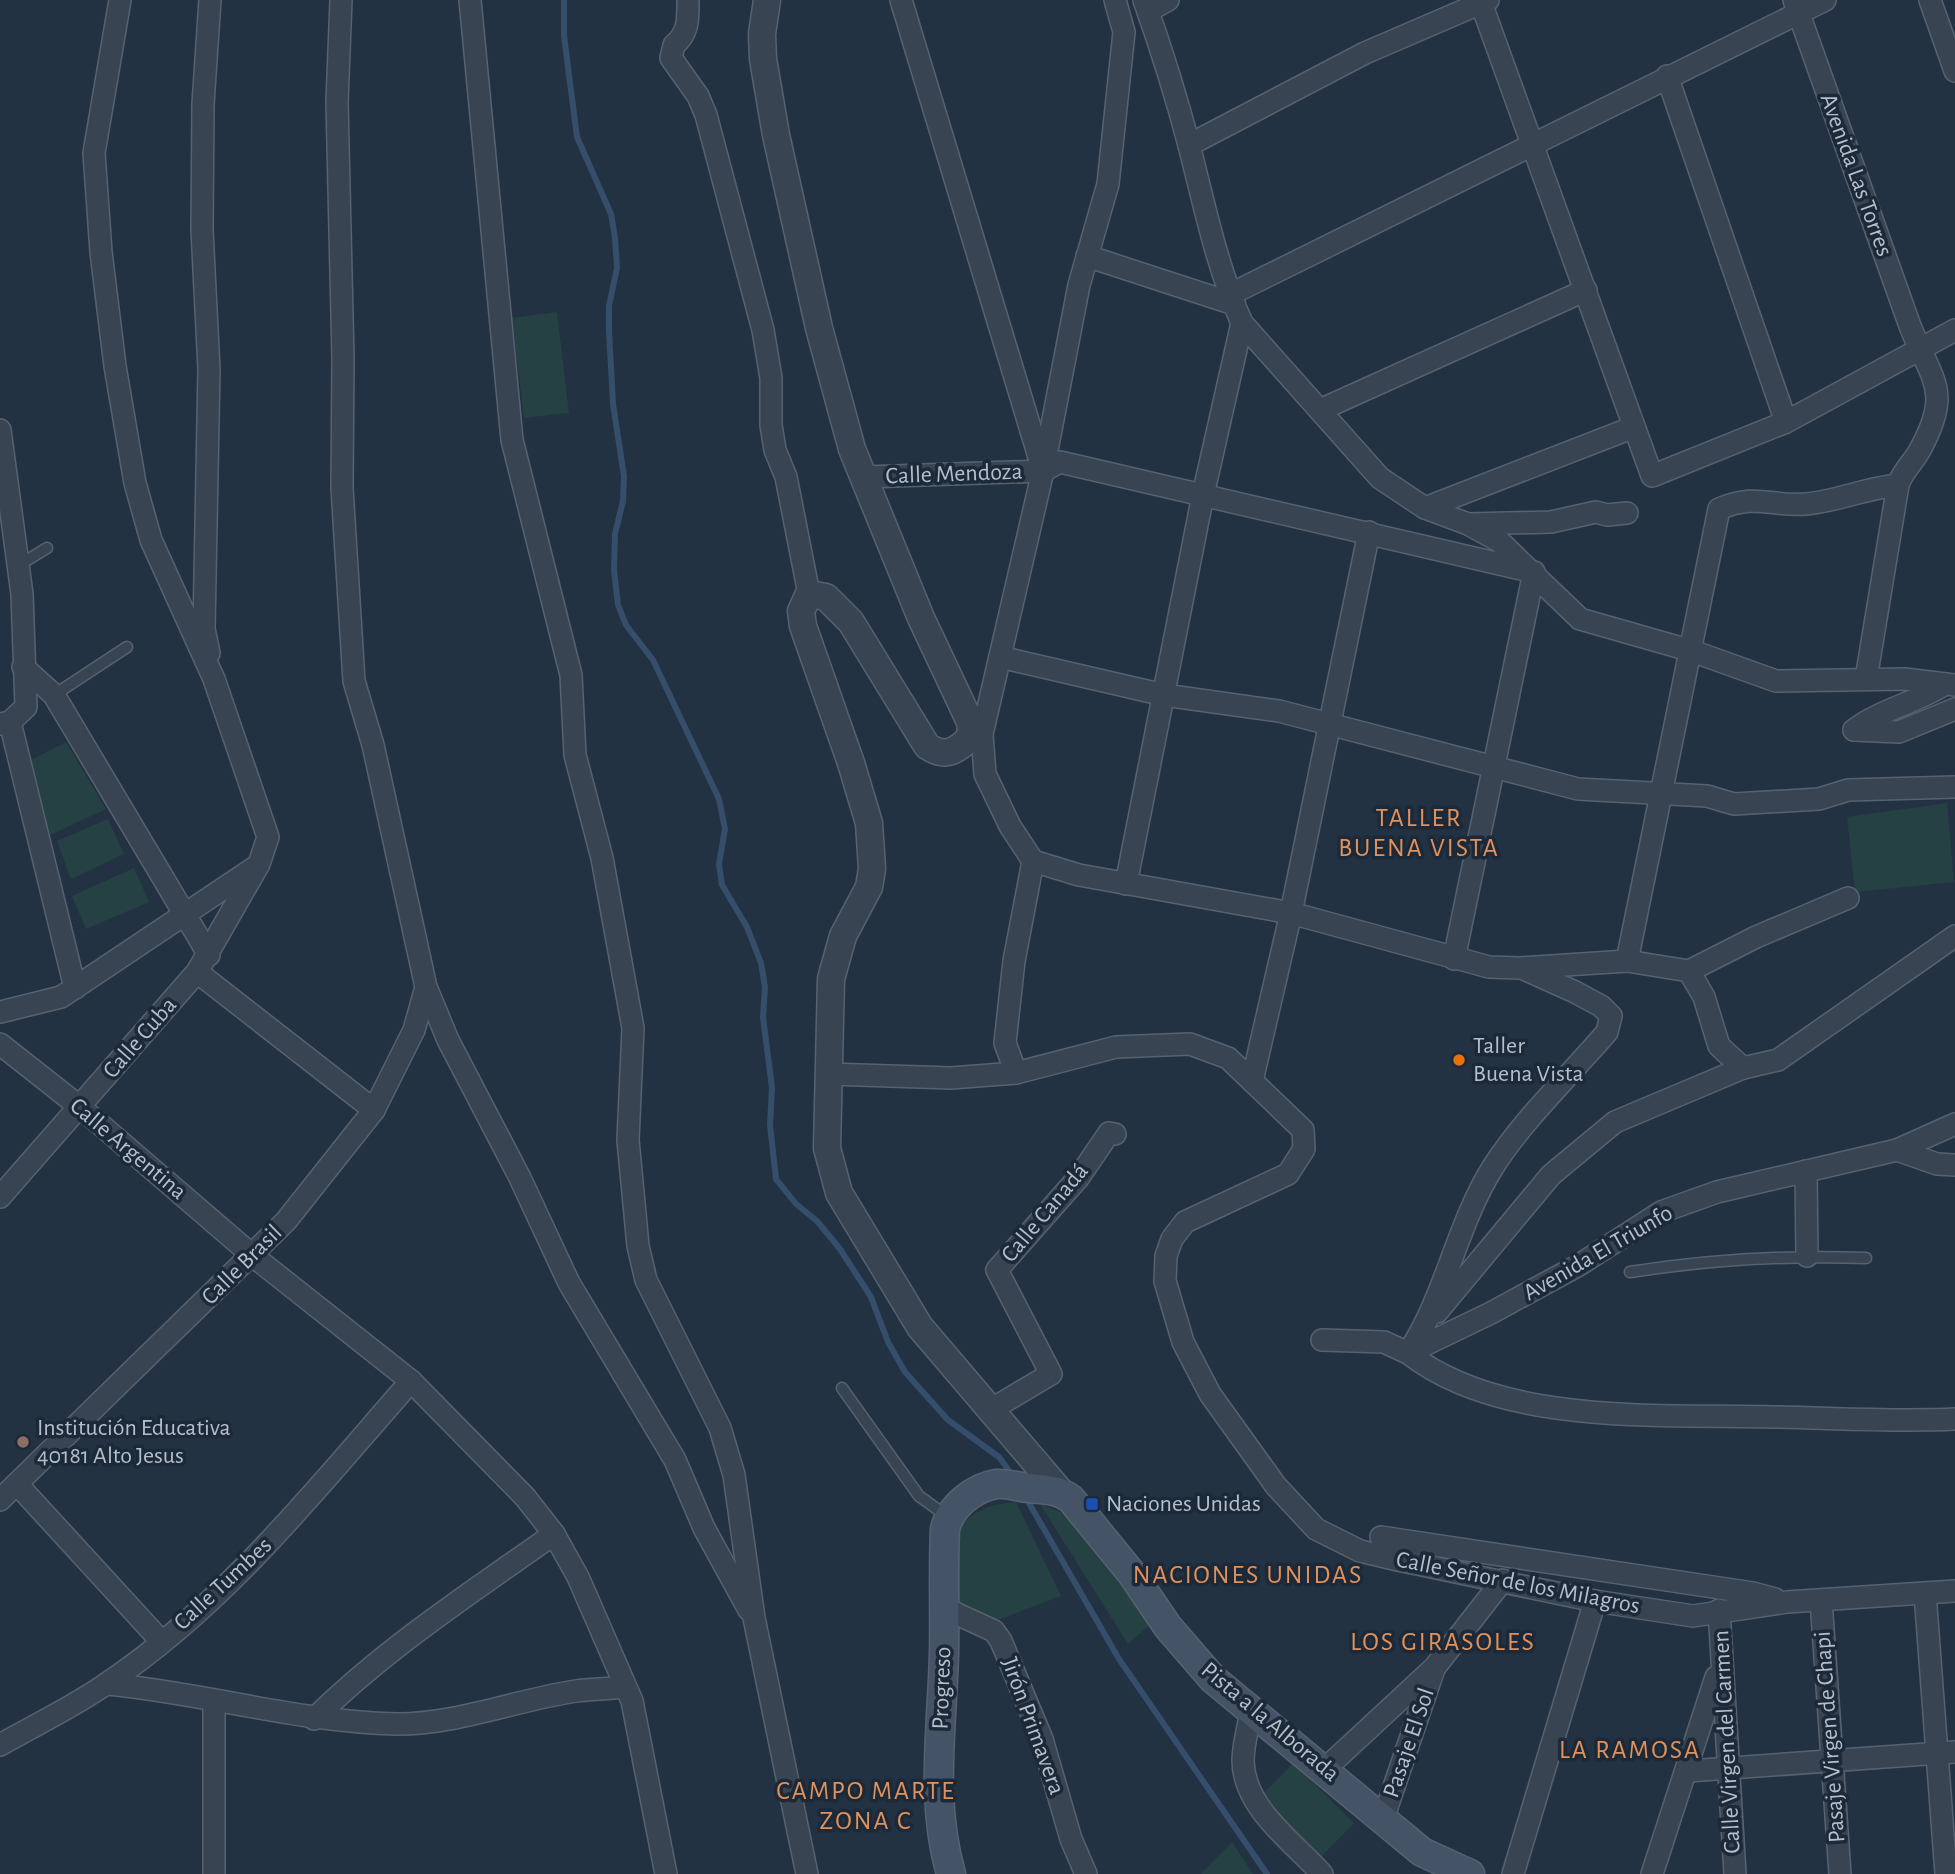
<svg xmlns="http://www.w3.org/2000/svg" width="1955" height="1874" viewBox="0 0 1955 1874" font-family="'Alegreya Sans',sans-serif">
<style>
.green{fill:#254144}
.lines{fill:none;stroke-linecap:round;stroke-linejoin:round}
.stream{stroke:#354e6b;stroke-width:6}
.service-casing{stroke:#566270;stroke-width:13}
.minor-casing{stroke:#566270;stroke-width:24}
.tertiary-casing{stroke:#566270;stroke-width:29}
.secondary-casing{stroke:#566270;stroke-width:31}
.service{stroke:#384452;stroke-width:10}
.minor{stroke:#384452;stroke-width:21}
.tertiary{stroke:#384452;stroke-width:26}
.secondary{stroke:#455366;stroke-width:28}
.food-dot{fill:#e8710a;stroke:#1c2938;stroke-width:2.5}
.education-dot{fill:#8d6e63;stroke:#1c2938;stroke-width:2.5}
.transit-dot{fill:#1a4fb4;stroke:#1c2938;stroke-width:2.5}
.labels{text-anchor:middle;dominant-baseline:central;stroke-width:7;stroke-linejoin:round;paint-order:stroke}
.street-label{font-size:24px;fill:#b5bfcc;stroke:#1c2938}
.poi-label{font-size:24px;fill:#b5bfcc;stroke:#1c2938;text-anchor:start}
.neighbourhood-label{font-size:26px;letter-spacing:2px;fill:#e0915c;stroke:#1c2938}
</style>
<rect width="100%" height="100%" fill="#233243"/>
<g class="green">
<polygon points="557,312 569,413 524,418 512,318"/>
<polygon points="66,742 106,809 50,835 31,760"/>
<polygon points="1947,803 1954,882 1855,892 1847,817"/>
<polygon points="108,819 124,854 71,879 57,841"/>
<polygon points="134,868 149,902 86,929 72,896"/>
<path d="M 1016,1502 L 1061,1596 L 995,1621 L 954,1605 L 954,1530 C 975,1511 988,1504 1016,1502 Z"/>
<polygon points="1040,1504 1063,1513 1075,1523 1150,1625 1128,1644"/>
<polygon points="1293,1763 1354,1823 1319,1859 1258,1799"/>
<polygon points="1232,1842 1253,1874 1201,1874"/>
</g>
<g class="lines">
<g class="stream">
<polyline points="564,0 564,36 577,137 611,214 615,237 617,268 609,306 609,331 613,404 624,476 623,501 615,534 614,570 618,605 626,625 653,660 719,799 725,829 719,864 722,885 747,927 761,963 765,987 763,1017 772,1088 770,1125 776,1179 796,1204 817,1221 840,1249 871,1297 888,1342 905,1372 948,1420 999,1457 1013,1476"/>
<polyline points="1026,1498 1119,1659 1267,1874"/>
</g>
<g class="service-casing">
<g id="service">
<polyline points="20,570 24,562 47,548"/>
<polyline points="54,695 127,647"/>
<path d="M 1630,1272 C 1708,1260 1786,1255 1866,1258"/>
<polyline points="842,1388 919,1496 948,1517"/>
</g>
</g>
<g class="minor-casing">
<g id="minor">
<polyline points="341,0 337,102 343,358 342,488 354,681 373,745 426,987 448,1040 520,1178 569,1283 675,1460 704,1528 749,1610"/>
<polyline points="470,0 512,440 571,675 575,755 602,858 633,1028 628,1140 638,1246 646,1280 720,1428 734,1475 754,1618 807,1874"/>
<path d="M 688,0 C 688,18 689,33 674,45 L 671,58 L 698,96 L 706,115 L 763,330 L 771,378 L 771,425 L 775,450 L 786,477 L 809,594"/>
<polyline points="901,0 1042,467"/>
<polyline points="1115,0 1124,32 1108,184 1079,285 1043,471 982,734 985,774 1010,826 1033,861 1079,875 1291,913 1489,967 1520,968 1627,961 1689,971 1756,937 1848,898"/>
<path d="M 1144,0 C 1161,48 1177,99 1190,149 C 1205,208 1217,267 1242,323 L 1380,478 L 1425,508 L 1468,524 L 1499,541 L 1580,619 L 1692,651 L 1776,681 L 1905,679 L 1955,685"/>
<polyline points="1480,0 1652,476 1786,422 1955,330"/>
<path d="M 1794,0 L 1910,326 C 1932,381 1952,390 1921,448 C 1914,462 1903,470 1898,485 L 1866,679"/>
<polyline points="1930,0 1955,71"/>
<polyline points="1148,11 1168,0"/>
<polyline points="1667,76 1786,422"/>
<polyline points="1189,145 1365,53 1488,0"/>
<polyline points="1087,256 1234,304"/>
<polyline points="1229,295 1825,0"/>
<polyline points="1320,410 1586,290"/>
<polyline points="0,430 22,594 26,707 10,722 0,724"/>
<polyline points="865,477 1043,471 1060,462 1534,572 1454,959"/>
<polyline points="1425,508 1634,427"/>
<polyline points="1470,524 1551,522 1596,512 1607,515 1627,513"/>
<polyline points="209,653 204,629 209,369 202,230 203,104 210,0"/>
<polyline points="1000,657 1164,695 1279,711 1578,789 1707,796 1734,804 1819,799 1848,790 1955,787"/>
<polyline points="23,667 54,695 209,955"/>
<polyline points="10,722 75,988"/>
<polyline points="1854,730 1899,732 1955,709"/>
<path d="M 1854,730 C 1882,709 1916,703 1945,684"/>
<polyline points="1126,884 1203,495 1242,323"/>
<path d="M 1627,961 L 1719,509 C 1757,493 1771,507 1806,504 C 1838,501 1866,488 1898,485"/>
<path d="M 1526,970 L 1575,992 L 1601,1006 L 1611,1016 L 1607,1032 C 1571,1074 1522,1121 1493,1167 C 1456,1226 1446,1296 1408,1353 C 1501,1426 1660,1414 1774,1417 C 1834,1418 1895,1422 1955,1419"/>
<polyline points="1689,971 1704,997 1719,1046 1743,1068 1778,1060 1955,936"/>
<polyline points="197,972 374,1110"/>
<polyline points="0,1012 61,997 254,868"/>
<polyline points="0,1044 80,1107 253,1256 411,1381 525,1497 554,1534 578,1577 632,1701 666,1874"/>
<polyline points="1016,1073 1005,1043 1014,961 1033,861"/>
<polyline points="829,1074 951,1078 1016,1073 1116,1047 1190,1044 1228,1058 1303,1130 1304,1149 1288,1174 1185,1222 1172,1239 1166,1256 1165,1281 1183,1342 1210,1394 1276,1486 1316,1529 1360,1551 1398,1560 1595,1601 1693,1616 1787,1602 1955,1591"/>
<polyline points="1252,1081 1291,913 1369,532"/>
<polyline points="1897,1150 1937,1164 1955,1165"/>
<polyline points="1806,1171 1807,1256"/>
<polyline points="0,1197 197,972 259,864 268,837 214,679 151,540 135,483 115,366 101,252 94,153 120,0"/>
<polyline points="1437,1312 1551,1175 1615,1122 1743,1068"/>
<polyline points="1322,1340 1384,1342 1408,1353 1491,1313 1579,1265 1661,1212 1717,1192 1897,1150 1955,1124"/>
<polyline points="992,1409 1051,1374 997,1270 1079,1177 1109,1133 1115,1134"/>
<polyline points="17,1484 161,1641"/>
<polyline points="0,1500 286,1221 374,1110 414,1030 426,987"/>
<polyline points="1381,1537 1753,1593 1775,1599"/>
<polyline points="1925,1593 1946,1874"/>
<polyline points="1821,1600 1840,1874"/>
<polyline points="944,1608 994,1631 1001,1641 1042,1739 1071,1839 1086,1874"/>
<polyline points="1719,1610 1735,1874"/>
<path d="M 107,1684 C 204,1693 298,1722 397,1724 C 458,1724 516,1700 576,1691 C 591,1689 608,1689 623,1687"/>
<path d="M 1251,1712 C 1248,1728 1243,1745 1243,1761 C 1244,1808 1292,1841 1322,1874"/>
<path d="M 314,1719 C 386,1648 472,1592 554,1534"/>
<path d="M 0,1745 C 35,1725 73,1707 106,1684 C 226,1604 317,1488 411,1381"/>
<polyline points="1325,1769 1435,1667 1503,1580"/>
<polyline points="1688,1771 1955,1752"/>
<polyline points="1383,1819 1434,1669"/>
<polyline points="214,1874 214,1701"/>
<polyline points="1513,1874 1595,1601"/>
<polyline points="1652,1874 1716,1677"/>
</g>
</g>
<g class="tertiary-casing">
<path id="tertiary" d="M 767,0 L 762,34 L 763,59 L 776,135 L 819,328 L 852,449 L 921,618 L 971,724 L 970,738 C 955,752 945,758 927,746 L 851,622 L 826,597 L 809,594 L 801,611 L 803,626 L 851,763 L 869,823 L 872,869 L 869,887 L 843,936 L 831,979 L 827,1148 L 839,1193 L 920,1327 L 1059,1490"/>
</g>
<g class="secondary-casing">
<path id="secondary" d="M 951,1874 C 930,1801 942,1729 944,1654 C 945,1612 943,1571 945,1529 C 950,1507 973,1488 996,1484 C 1006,1483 1019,1487 1029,1488 C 1046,1490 1057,1489 1071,1499 L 1132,1574 L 1168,1627 L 1213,1679 L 1422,1852 L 1470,1874"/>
</g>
<use href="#service" class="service"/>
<use href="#minor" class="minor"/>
<use href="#tertiary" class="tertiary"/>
<use href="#secondary" class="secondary"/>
</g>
<circle class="food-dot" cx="1459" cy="1060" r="7"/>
<circle class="education-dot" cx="23" cy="1442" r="7"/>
<rect class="transit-dot" x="1085" y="1497" width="14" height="14" rx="3.5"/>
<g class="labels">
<g class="street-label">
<text transform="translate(1856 175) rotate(70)">Avenida Las Torres</text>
<text transform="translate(954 474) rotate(-2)">Calle Mendoza</text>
<text transform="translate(140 1038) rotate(-49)">Calle Cuba</text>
<text transform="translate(128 1149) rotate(40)">Calle Argentina</text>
<text transform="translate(1045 1213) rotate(-50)">Calle Canadá</text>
<text transform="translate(1598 1253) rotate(-30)">Avenida El Triunfo</text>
<text transform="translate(242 1265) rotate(-45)">Calle Brasil</text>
<text transform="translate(1518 1583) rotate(11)">Calle Señor de los Milagros</text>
<text transform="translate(223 1584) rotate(-43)">Calle Tumbes</text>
<text transform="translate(942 1688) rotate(-88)">Progreso</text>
<text transform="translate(1270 1722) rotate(40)">Pista a la Alborada</text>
<text transform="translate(1033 1726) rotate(70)">Jirón Primavera</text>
<text transform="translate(1830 1737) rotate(-94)">Pasaje Virgen de Chapi</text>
<text transform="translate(1727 1742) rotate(-93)">Calle Virgen del Carmen</text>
<text transform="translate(1409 1743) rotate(-71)">Pasaje El Sol</text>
</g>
<g class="poi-label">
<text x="1473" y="1046">Taller<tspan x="1473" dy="28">Buena Vista</tspan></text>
<text x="37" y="1428">Institución Educativa<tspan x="37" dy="28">40181 Alto Jesus</tspan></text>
<text x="1106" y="1504">Naciones Unidas</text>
</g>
<g class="neighbourhood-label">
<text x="1419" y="818">TALLER<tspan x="1419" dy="30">BUENA VISTA</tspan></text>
<text x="1248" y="1575">NACIONES UNIDAS</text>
<text x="1443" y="1642">LOS GIRASOLES</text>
<text x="1630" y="1750">LA RAMOSA</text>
<text x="866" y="1791">CAMPO MARTE<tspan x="866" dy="30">ZONA C</tspan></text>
</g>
</g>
</svg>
